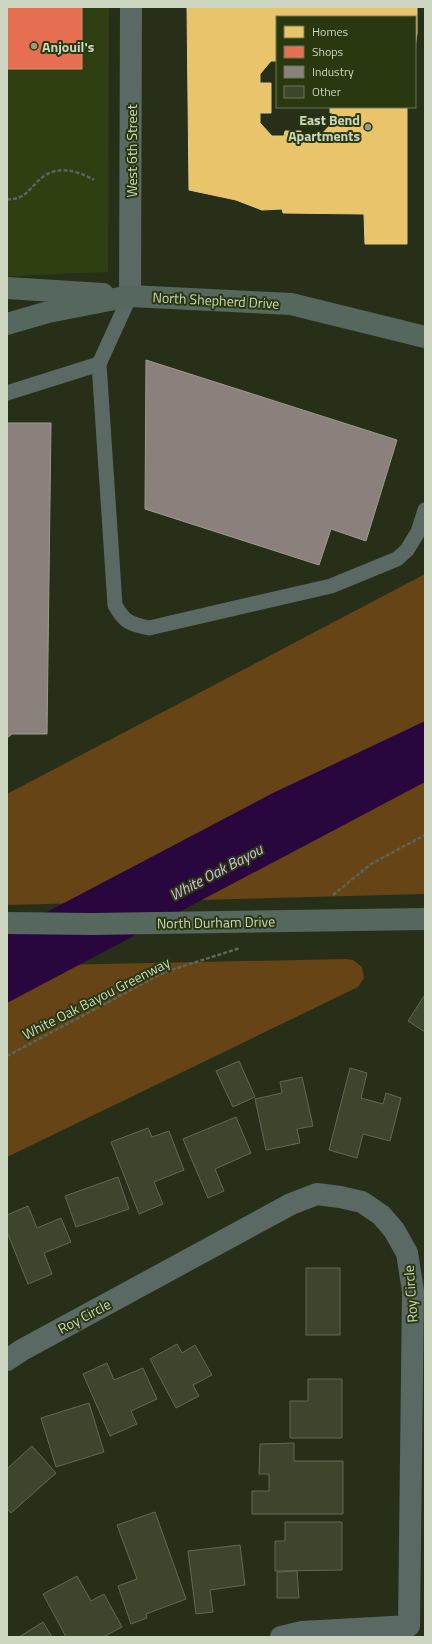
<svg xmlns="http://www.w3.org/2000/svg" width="432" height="1644" viewBox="0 0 432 1644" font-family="'Titillium Web',sans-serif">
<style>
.built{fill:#2f3f12}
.green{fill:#664416}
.water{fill:#29063e}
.homes{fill:#e9c46a;stroke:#e0c984}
.shops{fill:#e76f51;stroke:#df8e72}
.industry{fill:#8a817c;stroke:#9e9a90}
.building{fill:#3d462d;stroke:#616856}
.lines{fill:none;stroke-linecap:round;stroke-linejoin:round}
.path{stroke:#5a655c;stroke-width:2.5;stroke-dasharray:4 2;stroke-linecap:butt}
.lane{stroke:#5a6964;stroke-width:15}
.street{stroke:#5a6964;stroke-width:22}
.primary{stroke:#56675d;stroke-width:22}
.primary-bridge{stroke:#56675d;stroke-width:22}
.poi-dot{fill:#929c86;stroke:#2a3810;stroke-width:1.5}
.labels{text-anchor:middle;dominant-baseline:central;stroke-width:4;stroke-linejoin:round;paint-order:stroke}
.poi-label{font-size:14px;font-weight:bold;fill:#ccd6c0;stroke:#2a3810;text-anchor:start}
.street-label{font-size:14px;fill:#ccd6c0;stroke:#2a3810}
.water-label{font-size:15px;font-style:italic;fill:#d5b9f2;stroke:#2a3810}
</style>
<rect width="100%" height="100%" fill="#272f19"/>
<polygon class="built" points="7,7 109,7 108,272 7,276"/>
<g class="green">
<polygon points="425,574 425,894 7,905 7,794"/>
<polygon points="346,959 353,960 362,967 364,978 358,987 7,1157 7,966"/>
</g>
<polygon class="water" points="425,721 425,782 7,1003 7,933 273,793"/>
<polygon class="homes" points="187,7 417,7 417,33 415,49 415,17 277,17 277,61 271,61 260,74 260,83 271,83 271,113 260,113 260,123 272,136 284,136 285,131 301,131 301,135 320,136 332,123 332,112 330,113 330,107 407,107 407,244 365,244 364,214 283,213 282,209 262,210 236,200 189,190"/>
<rect class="shops" x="7" y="7" width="75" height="62"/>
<g class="industry">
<polygon points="146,360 397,440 366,541 331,529 319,565 145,509"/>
<polygon points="7,423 51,423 47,734 12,734 7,738"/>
</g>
<g class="building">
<polygon points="424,996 425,997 425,1032 408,1021"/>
<polygon points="239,1061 255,1097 233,1107 216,1071"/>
<polygon points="350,1068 367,1073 361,1098 383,1104 386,1093 401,1098 390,1141 363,1134 357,1158 329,1150"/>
<polygon points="302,1077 313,1126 297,1129 300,1143 266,1150 255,1099 282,1093 280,1082"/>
<polygon points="236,1117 251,1153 215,1169 224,1191 208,1198 183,1139"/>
<polygon points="148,1128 152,1137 169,1131 184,1170 154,1182 163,1204 139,1214 111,1142"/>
<polygon points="118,1177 129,1209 76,1227 65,1196"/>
<polygon points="28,1206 37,1228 61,1218 71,1242 44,1253 52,1274 28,1284 7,1232 7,1215"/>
<rect x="306" y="1268" width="34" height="67"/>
<polygon points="177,1344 182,1353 195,1345 212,1375 193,1385 199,1396 176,1408 150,1359"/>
<polygon points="107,1363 114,1380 143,1368 157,1399 131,1411 137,1424 110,1436 83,1374"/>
<polygon points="308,1379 342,1379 342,1438 290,1438 290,1401 308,1401"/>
<polygon points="89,1403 104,1452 56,1467 41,1418"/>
<polygon points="294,1443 294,1461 343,1461 343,1514 252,1514 252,1491 269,1491 269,1474 259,1474 260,1444"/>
<polygon points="32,1446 56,1473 11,1513 7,1508 7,1466 8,1468"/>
<polygon points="155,1512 186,1599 146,1614 147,1618 131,1624 118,1586 137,1579 117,1525"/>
<polygon points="285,1522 342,1522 342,1570 275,1571 275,1541 285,1541"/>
<polygon points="240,1545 245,1585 210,1590 213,1612 196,1614 188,1551"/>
<polygon points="297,1571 299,1598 277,1598 277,1572"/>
<polygon points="77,1576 91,1601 104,1594 122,1627 103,1637 66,1637 43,1594"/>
<polygon points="43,1622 52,1637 19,1637"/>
</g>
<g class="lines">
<g class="path">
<path d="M 7,199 C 26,201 31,185 44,176 C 60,165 80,172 94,180"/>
<polyline points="333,895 371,864 425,835"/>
<polyline points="7,1056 157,976 171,970 240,948"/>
</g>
<g class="lane">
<polyline points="99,364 130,296"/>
<path d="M 7,393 L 99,364 L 115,605 C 124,622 130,624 149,628 L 331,586 L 397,559 L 407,550 L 418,532 L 425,510"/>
</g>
<g class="street">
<polyline points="130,296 131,7"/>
<polyline points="7,1360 22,1350 291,1204 317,1194 340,1197 362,1202 381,1215 394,1230 407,1253 413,1291 409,1626 302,1632 281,1637"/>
</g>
<g class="primary">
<polyline points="7,288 103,294"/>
<polyline points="7,324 48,312 130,296 291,304 425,337"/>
</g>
<polyline class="primary-bridge" points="7,923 92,924 425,919"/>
</g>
<g class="poi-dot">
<circle cx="34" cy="46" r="4"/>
<circle cx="368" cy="127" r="4"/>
</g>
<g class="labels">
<g class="poi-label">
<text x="42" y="46">Anjouil's</text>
<text x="360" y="119" text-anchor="end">East Bend<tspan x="360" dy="16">Apartments</tspan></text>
</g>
<g class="street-label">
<text transform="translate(131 151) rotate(-90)">West 6th Street</text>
<text transform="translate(216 300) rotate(3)">North Shepherd Drive</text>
<text transform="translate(216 922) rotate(-1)">North Durham Drive</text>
<text transform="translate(96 998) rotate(-27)">White Oak Bayou Greenway</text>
<text transform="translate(410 1294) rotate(-94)">Roy Circle</text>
<text transform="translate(84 1316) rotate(-28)">Roy Circle</text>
</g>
<g class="water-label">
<text transform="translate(216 872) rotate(-28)">White Oak Bayou</text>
</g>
</g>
<rect width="432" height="1644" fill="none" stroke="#ccd6c0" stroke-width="16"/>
<rect x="276" y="16" width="140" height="92" fill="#2a3810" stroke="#6b7756"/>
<rect x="284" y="26" width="20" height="12" fill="#e9c46a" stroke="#6b7756"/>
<text x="312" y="36" font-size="12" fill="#ccd6c0">Homes</text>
<rect x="284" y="46" width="20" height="12" fill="#e76f51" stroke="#6b7756"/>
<text x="312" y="56" font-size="12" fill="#ccd6c0">Shops</text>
<rect x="284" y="66" width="20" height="12" fill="#8a817c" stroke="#6b7756"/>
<text x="312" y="76" font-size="12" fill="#ccd6c0">Industry</text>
<rect x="284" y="86" width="20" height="12" fill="#3d462d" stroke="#6b7756"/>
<text x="312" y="96" font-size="12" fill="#ccd6c0">Other</text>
</svg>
